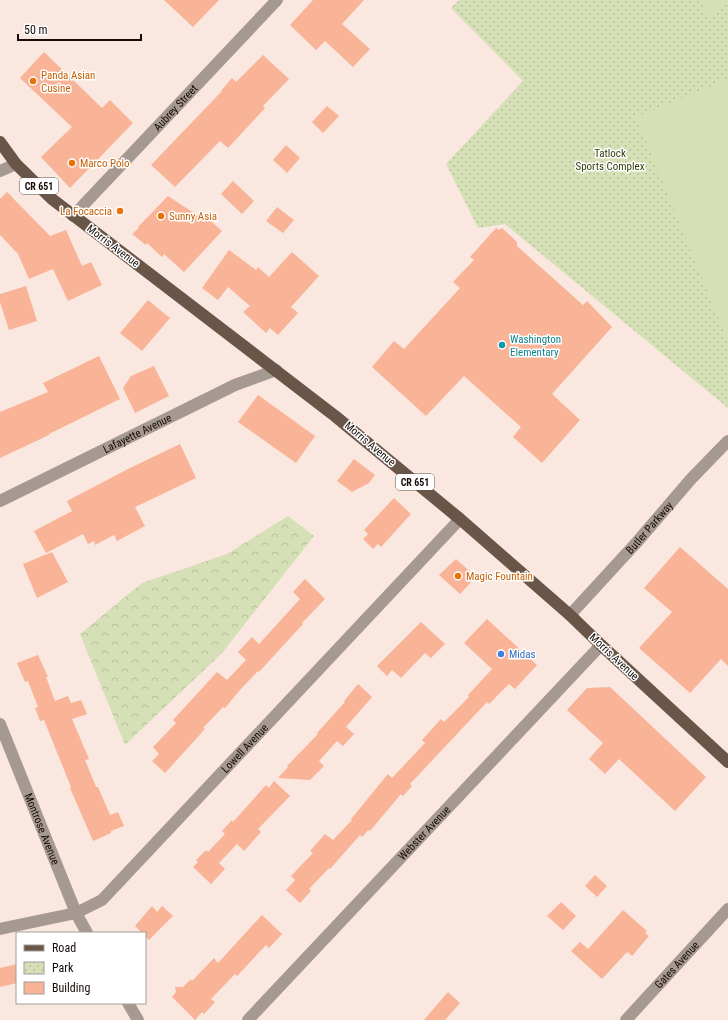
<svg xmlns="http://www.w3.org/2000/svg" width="728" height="1020" viewBox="0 0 728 1020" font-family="'Roboto Condensed',sans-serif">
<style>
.forest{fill:url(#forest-crowns)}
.park{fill:url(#park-dots)}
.garden{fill:#d6e0b6}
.building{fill:#f9b397}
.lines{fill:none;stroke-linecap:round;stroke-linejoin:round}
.street{stroke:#a59992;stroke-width:12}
.primary{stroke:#6a5649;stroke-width:12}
.food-dot{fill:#e8710a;stroke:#fff;stroke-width:1.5}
.culture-dot{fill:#0f9aa8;stroke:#fff;stroke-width:1.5}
.shop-dot{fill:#3f7fe0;stroke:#fff;stroke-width:1.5}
.labels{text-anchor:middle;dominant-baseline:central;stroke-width:3;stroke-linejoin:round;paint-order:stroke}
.shield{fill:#fff;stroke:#5c5452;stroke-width:1}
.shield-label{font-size:10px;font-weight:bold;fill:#160b08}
.food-label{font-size:11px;fill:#c56008;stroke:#fff;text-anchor:start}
.street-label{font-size:11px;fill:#160b08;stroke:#fff}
.park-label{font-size:11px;fill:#343c08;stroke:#fff}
.culture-label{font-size:11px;fill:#0d838f;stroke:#fff;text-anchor:start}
.shop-label{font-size:11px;fill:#366cbe;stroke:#fff;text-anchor:start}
</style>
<defs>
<pattern id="forest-crowns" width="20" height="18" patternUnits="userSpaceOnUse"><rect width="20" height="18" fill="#d6e0b6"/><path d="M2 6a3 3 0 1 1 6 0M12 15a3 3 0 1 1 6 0" fill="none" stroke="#b7bf9b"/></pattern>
<pattern id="park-dots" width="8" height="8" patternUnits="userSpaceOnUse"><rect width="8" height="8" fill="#d6e0b6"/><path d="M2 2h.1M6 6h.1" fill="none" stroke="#b7bf9b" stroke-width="1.8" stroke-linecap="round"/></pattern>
</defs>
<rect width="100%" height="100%" fill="#fae7df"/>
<polygon class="forest" points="288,516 314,536 222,653 125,745 80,634 142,583 227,554"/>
<polygon class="park" points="459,0 728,0 728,408 505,224 478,228 446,164 523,81 451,8"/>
<g class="garden">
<polygon points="699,0 728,0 728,4 709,16"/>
<polygon points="728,79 728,342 636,117"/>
</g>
<g class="building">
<polygon points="164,0 219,0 193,27"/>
<polygon points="313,0 364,0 342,24 370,49 353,67 325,41 316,50 290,25"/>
<polygon points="44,52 102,108 110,100 133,123 70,188 41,157 72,127 20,78"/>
<polygon points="263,55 289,79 263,106 265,108 228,148 220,141 175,187 151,165 222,91 221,91 232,78 236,82"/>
<polygon points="327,106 339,116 323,133 312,122"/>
<polygon points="286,145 300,158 287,173 273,160"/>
<polygon points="233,181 254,201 242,214 221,194"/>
<polygon points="7,192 50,236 66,230 82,266 91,262 102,285 68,301 53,269 29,279 18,254 0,235 0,199"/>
<polygon points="168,196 200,217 203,214 222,231 184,272 164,254 162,257 147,243 146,245 132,234 139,228 138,227"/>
<polygon points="277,207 294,220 283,233 266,221"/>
<polygon points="496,228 499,230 502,228 517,242 517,246 583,305 587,301 612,327 552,394 580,420 542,463 513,437 521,427 464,376 426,416 372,367 394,341 404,349 460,288 453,282 474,260 470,257"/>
<polygon points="229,250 256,270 258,267 269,277 292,252 319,276 291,307 298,313 278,335 270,328 266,333 243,312 250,306 228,287 218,300 202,288"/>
<polygon points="26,286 37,321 9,330 0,302 0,294"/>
<polygon points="148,300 170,318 142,351 120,333"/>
<polygon points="99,356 120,399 49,434 49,435 0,458 0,412 48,392 43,383"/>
<polygon points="154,366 169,396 135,413 123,388 131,376"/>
<polygon points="258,395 315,436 296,463 238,422"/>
<polygon points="180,444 196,478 135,507 145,526 117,541 114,535 95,545 94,541 88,544 83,534 46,553 34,531 72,511 67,501 128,469"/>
<polygon points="354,459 375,475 369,483 352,492 337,481"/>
<polygon points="394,498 411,514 381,547 378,544 373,549 363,539 368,534 364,530"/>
<polygon points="680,547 728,589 728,666 721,659 690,693 639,648 672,612 644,588"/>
<polygon points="52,552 68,582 37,598 23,564"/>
<polygon points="456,559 476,577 460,594 439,575"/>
<polygon points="305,579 325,599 302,623 303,624 259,672 258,671 239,691 225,708 223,707 203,728 205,729 165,773 152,761 159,754 153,747 176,723 173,720 217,672 227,680 246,660 238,652 252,637 259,644 300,599 293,592"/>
<polygon points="487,619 537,665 515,689 509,684 489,704 487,702 410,784 412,786 403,796 401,794 370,831 368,830 362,837 360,835 330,869 329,868 309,889 311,891 300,903 286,890 295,880 291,876 313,853 310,851 325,834 333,840 352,820 351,819 388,774 392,778 425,743 422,740 441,719 444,722 469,697 468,695 492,669 464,643"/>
<polygon points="421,622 445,644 431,658 425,653 401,678 392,670 387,676 377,666"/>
<polygon points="38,655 48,677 46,677 55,701 68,696 71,703 81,700 87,714 72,719 89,759 85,760 96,787 98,787 110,815 118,812 124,826 111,831 111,833 93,841 70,788 71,787 44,720 40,721 35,708 38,707 28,681 25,682 17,663"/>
<polygon points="358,684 372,697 346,727 354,734 343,746 337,741 319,761 324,766 310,780 278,778 288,767 287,766 318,734 317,733 345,702 344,701"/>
<polygon points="610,687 706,777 675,811 619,759 605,774 589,759 603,743 567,710 587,688"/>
<polygon points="274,781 290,796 258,829 261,832 244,851 237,844 219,863 225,869 211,884 193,867 198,862 196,860 206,850 208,852 225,834 222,831 232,820 233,822 266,785 269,788"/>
<polygon points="595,875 607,886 597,897 585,886"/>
<polygon points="561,902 576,916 563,930 547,916"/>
<polygon points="152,906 157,912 162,906 173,916 149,940 145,936 145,933 142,933 135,926"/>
<polygon points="623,910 647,931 645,933 649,936 632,956 628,952 626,953 602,979 571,951 580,942 588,949"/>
<polygon points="262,915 282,934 269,948 266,945 237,976 235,974 211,999 215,1002 204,1014 202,1012 195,1020 172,997 176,992 175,987 183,987 191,979 192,981 214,958 218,963"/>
<polygon points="17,964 17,983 0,987 0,968"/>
<polygon points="448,992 460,1003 445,1020 424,1020"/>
</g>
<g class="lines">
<g class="street">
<polyline points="0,171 16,164"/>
<path id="s1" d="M 73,216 L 277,0"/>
<path id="s2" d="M 0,501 L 235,385 L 276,370"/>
<path id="s3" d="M 570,615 L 637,542 L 691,479 L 728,441"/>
<path id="s4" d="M 0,724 L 76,913 L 87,933"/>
<path id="s5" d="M 0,929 L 76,913 L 102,900 L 460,519"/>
<polyline points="128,1003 138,1020"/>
<path id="s6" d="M 248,1020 L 601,645"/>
<path id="s7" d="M 626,1020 L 728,909"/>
</g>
<polyline class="primary" points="0,142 16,164 52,199 335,416 460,519 570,615 601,645 728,762"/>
</g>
<g class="food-dot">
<circle cx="33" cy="81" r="4"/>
<circle cx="72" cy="163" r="4"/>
<circle cx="120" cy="211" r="4"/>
<circle cx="161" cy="216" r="4"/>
<circle cx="458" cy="576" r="4"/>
</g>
<circle class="culture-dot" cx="502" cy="345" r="4"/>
<circle class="shop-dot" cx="501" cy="654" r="4"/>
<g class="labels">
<g class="shield">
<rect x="20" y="178" width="38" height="16" rx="3"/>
<rect x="396" y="474" width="38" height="16" rx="3"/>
</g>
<g class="shield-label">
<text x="39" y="186">CR 651</text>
<text x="415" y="482">CR 651</text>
</g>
<g class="food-label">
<text x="41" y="75">Panda Asian<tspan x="41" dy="13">Cusine</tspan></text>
<text x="80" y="163">Marco Polo</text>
<text x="112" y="211" text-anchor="end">La Focaccia</text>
<text x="169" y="216">Sunny Asia</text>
<text x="466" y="576">Magic Fountain</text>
</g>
<g class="street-label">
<text stroke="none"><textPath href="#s1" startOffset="149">Aubrey Street</textPath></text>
<text transform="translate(113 246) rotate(37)">Morris Avenue</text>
<text stroke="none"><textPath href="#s2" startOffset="153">Lafayette Avenue</textPath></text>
<text transform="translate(370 444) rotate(40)">Morris Avenue</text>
<text stroke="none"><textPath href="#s3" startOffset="118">Butler Parkway</textPath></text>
<text transform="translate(614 657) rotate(43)">Morris Avenue</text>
<text stroke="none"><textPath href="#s5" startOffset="315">Lowell Avenue</textPath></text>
<text stroke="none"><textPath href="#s4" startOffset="113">Montrose Avenue</textPath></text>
<text stroke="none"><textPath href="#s6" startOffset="257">Webster Avenue</textPath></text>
<text stroke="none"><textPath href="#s7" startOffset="75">Gates Avenue</textPath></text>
</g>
<g class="park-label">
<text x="610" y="153">Tatlock<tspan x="610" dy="13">Sports Complex</tspan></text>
</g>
<g class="culture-label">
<text x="510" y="339">Washington<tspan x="510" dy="13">Elementary</tspan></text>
</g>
<g class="shop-label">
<text x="509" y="654">Midas</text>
</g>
</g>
<rect x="16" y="932" width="130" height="72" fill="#ffffff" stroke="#a29d9c"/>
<rect x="24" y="945" width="20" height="6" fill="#6a5649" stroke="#a29d9c"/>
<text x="52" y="952" font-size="12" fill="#160b08">Road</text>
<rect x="24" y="962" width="20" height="12" fill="url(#park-dots)" stroke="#a29d9c"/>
<text x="52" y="972" font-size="12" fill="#160b08">Park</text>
<rect x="24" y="982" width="20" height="12" fill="#f9b397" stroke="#a29d9c"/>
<text x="52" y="992" font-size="12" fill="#160b08">Building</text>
<path d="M18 34v6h123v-6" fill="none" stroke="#160b08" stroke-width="2"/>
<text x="24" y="34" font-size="12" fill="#160b08" stroke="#ffffff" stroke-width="3" paint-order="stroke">50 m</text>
</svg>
